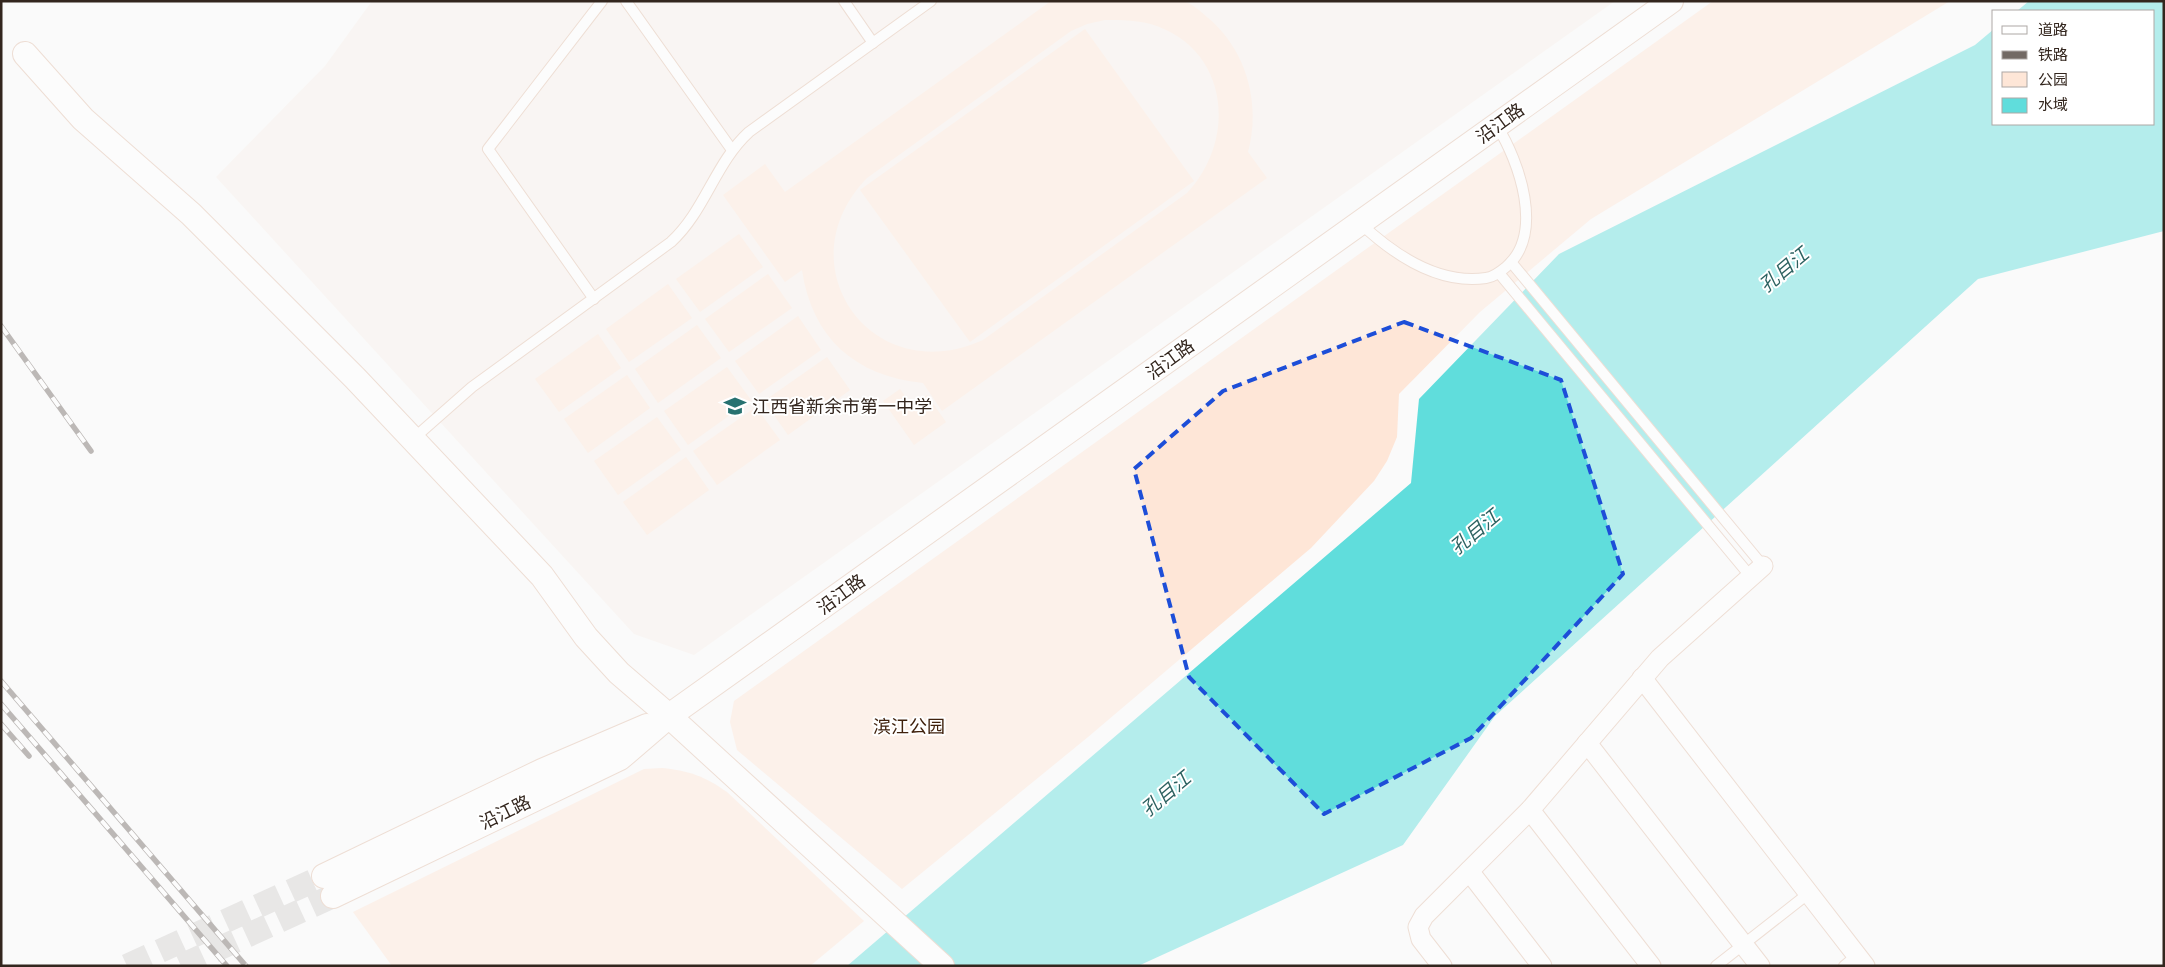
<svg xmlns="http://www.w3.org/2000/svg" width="2165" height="967" viewBox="0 0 2165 967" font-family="Inter,'Noto Sans SC',sans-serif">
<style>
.built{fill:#f9f0ea}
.green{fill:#fee6d7;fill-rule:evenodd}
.water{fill:#60dddc}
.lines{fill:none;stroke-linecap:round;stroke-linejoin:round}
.tertiary-tunnel{stroke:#d2d0ce;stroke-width:24;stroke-dasharray:24 12;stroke-linecap:butt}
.service-casing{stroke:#e0bda8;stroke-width:12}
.minor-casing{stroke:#e0bda8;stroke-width:21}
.tertiary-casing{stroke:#e0bda8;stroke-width:26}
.service{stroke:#fff;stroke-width:10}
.minor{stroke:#fff;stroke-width:19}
.tertiary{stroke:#fff;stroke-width:24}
.rail-casing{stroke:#726964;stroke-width:5.5}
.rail{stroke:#fff;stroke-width:4;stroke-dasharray:11;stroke-linecap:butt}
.marked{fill:none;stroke:#1d4ed8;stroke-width:4;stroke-dasharray:10 6;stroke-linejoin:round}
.labels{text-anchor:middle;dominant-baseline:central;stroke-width:4;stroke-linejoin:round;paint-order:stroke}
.street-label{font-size:18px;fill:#33261e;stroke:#fff}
.poi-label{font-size:18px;fill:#33261e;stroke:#fff;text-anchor:start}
.park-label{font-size:18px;fill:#3f210c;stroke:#fff}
.water-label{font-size:19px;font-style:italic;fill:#2c6160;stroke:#fff}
</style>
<rect width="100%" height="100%" fill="#fafafa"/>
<polygon class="built" points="372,1 1615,1 694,655 634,634 216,177 325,66"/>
<g class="green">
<path d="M 1051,1 C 1085,1 1118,1 1151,1 C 1161,1 1176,0 1185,2 C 1193,4 1201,12 1207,17 C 1247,50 1261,104 1248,152 L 1267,178 L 942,411 L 923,383 C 855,376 812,338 802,270 L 785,282 L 723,195 L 765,164 L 785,192 ZM 1105,20 C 1122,20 1140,20 1157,26 C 1230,53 1236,141 1187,193 L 983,340 C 871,391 783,264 867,178 L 1071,31 L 1087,24 Z"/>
<polygon points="1713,1 1950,1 1591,219 1480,312 1399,394 1397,437 1387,461 1374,481 1311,548 1088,737 902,889 737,750 730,722 734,701"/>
<polygon points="1085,29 1194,181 970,342 860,190"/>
<polygon points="739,234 763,267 700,312 676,279"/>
<polygon points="768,274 792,308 729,352 705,319"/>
<polygon points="668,284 692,318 629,362 606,329"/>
<polygon points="798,316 821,350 759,394 735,361"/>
<polygon points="697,325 721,358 658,403 635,369"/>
<polygon points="598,334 621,368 559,412 535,379"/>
<polygon points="827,357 850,390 788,435 764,401"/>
<polygon points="727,367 751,400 688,445 664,411"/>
<polygon points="627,375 650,408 588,453 564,419"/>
<polygon points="900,389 912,406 927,395 946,422 914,445 883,401"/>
<polygon points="756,407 780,440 717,485 693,451"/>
<polygon points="657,417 681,450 618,495 594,461"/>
<polygon points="686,457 709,490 647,535 623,502"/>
<path d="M 662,768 C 690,771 704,776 727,792 L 864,921 L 810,966 L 392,966 L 353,912 L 644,769 Z"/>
</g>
<polygon class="water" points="2029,1 2164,1 2164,231 1978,279 1495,716 1403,845 1138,966 847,966 1411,483 1419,399 1559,254 1975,45 1994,29 1994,124 2154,124 2154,11 2017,11"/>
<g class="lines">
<g class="tertiary-tunnel">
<polyline points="127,966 324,876"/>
<polyline points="181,966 333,896"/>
</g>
<g class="service-casing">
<g id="service">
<polyline points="626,1 732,150"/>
<polyline points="844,1 873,43"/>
<path d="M 1360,223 C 1393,254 1438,285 1486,278 C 1494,277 1500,272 1506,267 C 1545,234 1519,161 1497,126"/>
<polyline points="1511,262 1763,566"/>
<polyline points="1499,273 1751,577"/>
<polyline points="594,299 488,149 602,1"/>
<path d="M 413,439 L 472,387 L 671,242 C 705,211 715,163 749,132 L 931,1"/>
<polyline points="1716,966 1809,893"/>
<polyline points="1844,966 1857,955"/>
</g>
</g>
<g class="minor-casing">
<g id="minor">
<polyline points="1642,678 1865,966"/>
<polyline points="1587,743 1760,966"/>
<polyline points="1530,810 1651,966"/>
<polyline points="1469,871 1542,966"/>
<polyline points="1442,966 1421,939 1418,927 1424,916 1530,810 1660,658 1763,566"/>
</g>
</g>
<g class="tertiary-casing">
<g id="tertiary">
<polyline points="25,54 83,119 191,214 355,378 542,576 586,637 619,673 669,716 942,966"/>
<polyline points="324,876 542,771 647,726"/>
<polyline points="333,896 620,758 669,716 1671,1"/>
</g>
</g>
<use href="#service" class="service"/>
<use href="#minor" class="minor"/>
<use href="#tertiary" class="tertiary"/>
<g class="rail-casing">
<g id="rail">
<polyline points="1,326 91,451"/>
<polyline points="1,681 246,966"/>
<polyline points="1,704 227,966"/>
<polyline points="1,724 29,756"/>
</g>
</g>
<use href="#rail" class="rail"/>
</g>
<path d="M0 0H2165V967H0ZM 1404,322 L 1561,380 L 1623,574 L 1471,738 L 1324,814 L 1189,677 L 1134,469 L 1223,391 Z" fill="#fafafa" fill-opacity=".55" fill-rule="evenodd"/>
<path class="marked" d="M 1404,322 L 1561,380 L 1623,574 L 1471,738 L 1324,814 L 1189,677 L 1134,469 L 1223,391 Z"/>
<defs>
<g id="school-bare" transform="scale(1.725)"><path d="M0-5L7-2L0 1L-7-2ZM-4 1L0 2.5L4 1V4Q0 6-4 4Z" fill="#267170" stroke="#fff" stroke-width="2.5" paint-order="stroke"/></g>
</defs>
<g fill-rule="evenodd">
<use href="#school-bare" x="735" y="406"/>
</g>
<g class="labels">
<g class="street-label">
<text transform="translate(1500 123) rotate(-36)">沿江路</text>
<text transform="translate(1170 359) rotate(-36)">沿江路</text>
<text transform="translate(841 594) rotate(-36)">沿江路</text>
<text transform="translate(505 812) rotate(-26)">沿江路</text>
</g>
<g class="poi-label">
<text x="752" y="406">江西省新余市第一中学</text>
</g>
<g class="park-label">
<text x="909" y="726">滨江公园</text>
</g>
<g class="water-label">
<text transform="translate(1784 270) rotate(-40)">孔目江</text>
<text transform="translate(1475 532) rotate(-40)">孔目江</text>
<text transform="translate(1166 794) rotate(-40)">孔目江</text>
</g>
</g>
<rect width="2165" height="967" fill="none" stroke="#33261e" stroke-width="5"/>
<rect x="1992" y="10" width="162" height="115" fill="#ffffff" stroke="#ada8a5"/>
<rect x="2002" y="26" width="25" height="8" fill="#ffffff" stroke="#ada8a5"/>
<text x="2038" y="35" font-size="15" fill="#33261e">道路</text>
<rect x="2002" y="51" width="25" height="8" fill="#726964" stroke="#ada8a5"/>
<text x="2038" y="60" font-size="15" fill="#33261e">铁路</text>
<rect x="2002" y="72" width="25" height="15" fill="#fee6d7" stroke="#ada8a5"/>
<text x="2038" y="85" font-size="15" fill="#33261e">公园</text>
<rect x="2002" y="98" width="25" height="15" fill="#60dddc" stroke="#ada8a5"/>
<text x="2038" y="110" font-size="15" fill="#33261e">水域</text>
</svg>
